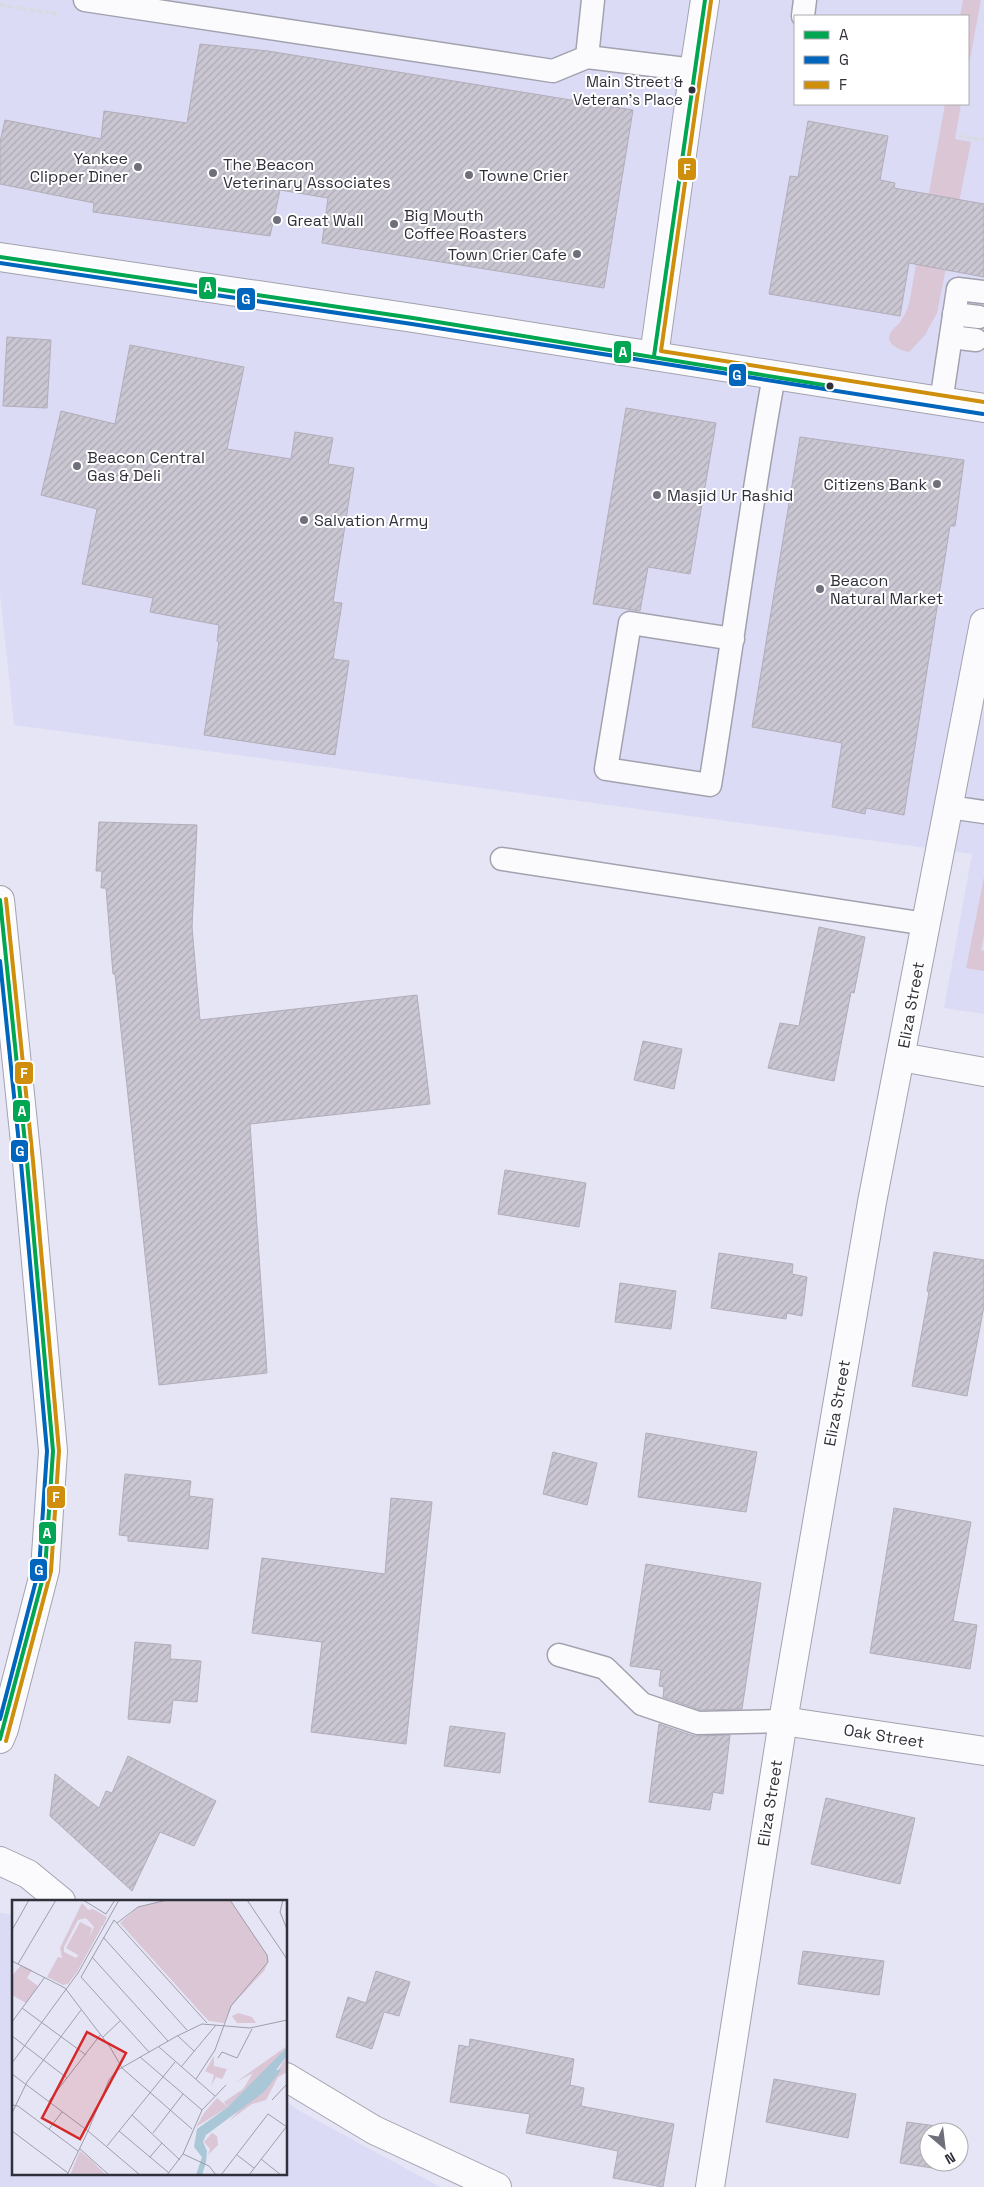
<svg xmlns="http://www.w3.org/2000/svg" width="984" height="2187" viewBox="0 0 984 2187" font-family="'Space Grotesk',sans-serif">
<style>
.built{fill:#dbdbf6;fill-rule:evenodd}
.green{fill:#dac6d5}
.building{fill:url(#building-hatch);stroke:#b1adb9}
.lines{fill:none;stroke-linecap:round;stroke-linejoin:round}
.service-casing{stroke:#a2a2af;stroke-width:25}
.minor-casing{stroke:#a2a2af;stroke-width:30}
.tertiary-casing{stroke:#a2a2af;stroke-width:30}
.secondary-casing{stroke:#a2a2af;stroke-width:30}
.path{stroke:#dadade;stroke-width:3;stroke-dasharray:5 2.5;stroke-linecap:butt}
.service{stroke:#fbfbfe;stroke-width:22}
.minor{stroke:#fbfbfe;stroke-width:28}
.tertiary{stroke:#fbfbfe;stroke-width:28}
.secondary{stroke:#fbfbfe;stroke-width:28}
.bus-1-casing{stroke:#fff;stroke-width:8}
.bus-2-casing{stroke:#fff;stroke-width:8}
.bus-3-casing{stroke:#fff;stroke-width:8}
.bus-1{stroke:#00a651;stroke-width:4}
.bus-2{stroke:#0065bd;stroke-width:4}
.bus-3{stroke:#cf8e0c;stroke-width:4}
.bus-dot{fill:#30303b;stroke:#fff;stroke-width:2}
.poi-dot{fill:#6f6f7c;stroke:#fff;stroke-width:2}
.labels{text-anchor:middle;dominant-baseline:central;stroke-width:4;stroke-linejoin:round;paint-order:stroke}
.bus-label{font-size:15px;fill:#30303b;stroke:#fff;text-anchor:end}
.poi-label{font-size:16px;fill:#30303b;stroke:#fff;text-anchor:start}
.street-label{font-size:16px;fill:#30303b;stroke:#fff}
.inset-road{fill:none;stroke:#9d9dab;stroke-width:1}
.view{fill:#d62828;fill-opacity:0.15;stroke:#d62828;stroke-width:2.5}
.inset-edge{fill:none;stroke:#30303b;stroke-width:2.5}
.line-badge{stroke:#fff;stroke-width:2}
.badge-label{font-size:14px;text-anchor:middle;font-weight:bold;fill:#fff}
</style>
<defs>
<pattern id="building-hatch" width="6" height="6" patternUnits="userSpaceOnUse" patternTransform="scale(1.25)"><rect width="6" height="6" fill="#cac6d2"/><path d="M-1 1l2-2M0 6l6-6M5 7l2-2" fill="none" stroke="#aeaab5"/></pattern>
</defs>
<rect width="100%" height="100%" fill="#e5e5f5"/>
<g class="built">
<path d="M 0,0 L 984,0 L 984,1014 L 944,1008 L 972,854 L 14,725 L 0,593 ZM 795,16 L 968,16 L 968,104 L 795,104 Z"/>
<polygon points="0,1913 14,1915 14,2173 286,2173 286,2101 298,2110 440,2187 0,2187"/>
</g>
<g class="green">
<polygon points="963,0 981,0 968,70 968,16 960,16"/>
<path d="M 945,104 L 961,104 L 955,139 L 971,142 L 937,313 L 925,335 L 909,352 C 900,350 884,344 891,332 C 894,327 900,324 902,319 C 905,315 907,309 909,304 Z"/>
<polygon points="984,877 984,935 981,950 984,951 984,971 966,968"/>
</g>
<g class="building">
<polygon points="200,44 268,51 633,110 604,288 322,243 328,198 280,190 270,236 93,212 94,203 0,184 0,142 5,120 101,139 104,111 187,123"/>
<polygon points="808,121 888,136 880,180 895,183 894,188 984,204 984,277 909,263 900,316 769,294 790,176 798,177"/>
<polygon points="7,337 51,340 47,408 3,406"/>
<polygon points="130,345 244,367 227,449 291,459 295,432 333,438 328,464 354,468 333,602 342,603 333,659 349,661 335,755 204,735 219,642 217,641 219,625 150,612 153,598 82,584 97,509 41,495 61,411 115,424"/>
<polygon points="626,408 716,423 690,574 648,567 640,611 593,604"/>
<polygon points="800,437 964,460 955,526 950,526 904,815 866,808 865,814 832,807 842,743 752,727"/>
<polygon points="99,822 197,825 192,927 200,1020 417,995 430,1104 250,1124 267,1373 159,1385 115,974 113,974 106,888 101,888 102,871 96,871"/>
<polygon points="819,927 865,937 854,993 851,992 834,1081 768,1068 780,1023 799,1026"/>
<polygon points="643,1041 682,1049 674,1089 634,1080"/>
<polygon points="505,1170 586,1183 579,1227 498,1214"/>
<polygon points="934,1252 984,1260 984,1306 967,1396 912,1386 929,1292 927,1291"/>
<polygon points="719,1253 793,1264 792,1274 807,1277 802,1316 787,1313 786,1319 711,1308"/>
<polygon points="620,1283 676,1291 671,1329 615,1322"/>
<polygon points="646,1433 757,1452 746,1512 638,1497"/>
<polygon points="553,1452 597,1463 587,1505 543,1494"/>
<polygon points="125,1474 191,1481 189,1496 213,1499 208,1549 128,1541 128,1536 119,1535"/>
<polygon points="391,1498 432,1502 406,1744 311,1732 322,1642 252,1633 262,1558 385,1574"/>
<polygon points="894,1508 971,1522 953,1621 977,1625 970,1669 870,1653"/>
<polygon points="646,1564 761,1583 742,1709 700,1710 663,1697 664,1687 659,1686 661,1670 630,1666"/>
<polygon points="135,1642 171,1645 170,1659 201,1661 197,1702 173,1700 170,1723 128,1719"/>
<polygon points="659,1724 694,1736 730,1735 723,1794 713,1792 710,1810 649,1802"/>
<polygon points="450,1726 505,1733 500,1773 444,1766"/>
<polygon points="128,1756 216,1801 194,1846 160,1832 132,1891 50,1816 55,1774 99,1808 106,1791 112,1793"/>
<polygon points="826,1798 915,1818 900,1884 811,1864"/>
<polygon points="803,1951 884,1961 879,1995 798,1984"/>
<polygon points="376,1971 410,1982 399,2016 384,2012 372,2049 336,2037 348,1997 366,2003"/>
<polygon points="470,2039 574,2059 570,2085 584,2088 581,2106 674,2124 663,2187 613,2178 618,2151 526,2133 530,2114 450,2102 459,2045 469,2047"/>
<polygon points="774,2079 856,2094 848,2138 766,2122"/>
<polygon points="907,2122 951,2128 951,2132 929,2132 929,2162 946,2162 945,2170 900,2163"/>
</g>
<g class="lines">
<g class="service-casing">
<g id="service">
<polyline points="85,0 553,71 587,57 593,0"/>
<polyline points="803,16 805,0"/>
<polyline points="587,57 694,70"/>
<polyline points="954,314 979,317"/>
<polyline points="951,337 976,340"/>
<polyline points="941,402 958,289 984,292"/>
<path d="M 733,639 L 630,623 L 606,769 L 710,785 C 732,649 749,511 774,376"/>
<polyline points="949,807 984,812"/>
<polyline points="502,859 926,924"/>
<polyline points="559,1655 605,1668 642,1704 698,1723 783,1721"/>
</g>
</g>
<g class="minor-casing">
<g id="minor">
<polyline points="654,356 691,90 705,0"/>
<polyline points="901,1057 984,1072"/>
<polyline points="783,1721 984,1751"/>
<polyline points="710,2187 783,1721 872,1202 984,623"/>
</g>
</g>
<g class="tertiary-casing">
<g id="tertiary">
<polyline points="0,1861 28,1874 61,1901"/>
<polyline points="286,2077 374,2130 497,2187"/>
</g>
</g>
<g class="secondary-casing">
<g id="secondary">
<polyline points="0,257 413,318 984,408"/>
<polyline points="0,900 27,1162 53,1451 45,1570 4,1729 0,1739"/>
</g>
</g>
<g class="path">
<polyline points="0,5 57,14"/>
<polyline points="959,136 984,140"/>
</g>
<use href="#service" class="service"/>
<use href="#minor" class="minor"/>
<use href="#tertiary" class="tertiary"/>
<use href="#secondary" class="secondary"/>
<g class="bus-1-casing">
<g id="bus-1">
<polyline points="0,257 413,318 830,386"/>
<polyline points="654,356 705,0"/>
<polyline points="0,900 27,1162 53,1451 45,1570 0,1739"/>
</g>
</g>
<g class="bus-2-casing">
<g id="bus-2">
<polyline points="0,263 412,324 983,414"/>
<polyline points="0,961 21,1163 47,1451 39,1569 0,1719"/>
</g>
</g>
<g class="bus-3-casing">
<g id="bus-3">
<polyline points="711,1 661,351 984,402"/>
<polyline points="6,1741 51,1571 59,1451 33,1161 6,899"/>
</g>
</g>
<use href="#bus-1" class="bus-1"/>
<use href="#bus-2" class="bus-2"/>
<use href="#bus-3" class="bus-3"/>
</g>
<g class="bus-dot">
<circle cx="692" cy="90" r="4.5"/>
<circle cx="830" cy="386" r="4.5"/>
</g>
<g class="poi-dot">
<circle cx="138" cy="167" r="5"/>
<circle cx="213" cy="173" r="5"/>
<circle cx="469" cy="175" r="5"/>
<circle cx="277" cy="220" r="5"/>
<circle cx="394" cy="224" r="5"/>
<circle cx="577" cy="254" r="5"/>
<circle cx="77" cy="466" r="5"/>
<circle cx="937" cy="484" r="5"/>
<circle cx="657" cy="495" r="5"/>
<circle cx="304" cy="520" r="5"/>
<circle cx="820" cy="589" r="5"/>
</g>
<g class="labels">
<g class="bus-label">
<text x="683" y="81">Main Street &amp;<tspan x="683" dy="18">Veteran's Place</tspan></text>
</g>
<g class="poi-label">
<text x="128" y="158" text-anchor="end">Yankee<tspan x="128" dy="18">Clipper Diner</tspan></text>
<text x="223" y="164">The Beacon<tspan x="223" dy="18">Veterinary Associates</tspan></text>
<text x="479" y="175">Towne Crier</text>
<text x="404" y="215">Big Mouth<tspan x="404" dy="18">Coffee Roasters</tspan></text>
<text x="287" y="220">Great Wall</text>
<text x="567" y="254" text-anchor="end">Town Crier Cafe</text>
<text x="87" y="457">Beacon Central<tspan x="87" dy="18">Gas &amp; Deli</tspan></text>
<text x="927" y="484" text-anchor="end">Citizens Bank</text>
<text x="667" y="495">Masjid Ur Rashid</text>
<text x="314" y="520">Salvation Army</text>
<text x="830" y="580">Beacon<tspan x="830" dy="18">Natural Market</tspan></text>
</g>
<g class="street-label">
<text transform="translate(911 1005) rotate(-80)">Eliza Street</text>
<text transform="translate(837 1403) rotate(-80)">Eliza Street</text>
<text transform="translate(884 1736) rotate(9)">Oak Street</text>
<text transform="translate(770 1803) rotate(-81)">Eliza Street</text>
</g>
</g>
<g transform="translate(12 1900)">
<rect width="275" height="275" fill="#e5e5f5"/>
<path d="M 70,3 L 76,10 L 81,9 L 95,17 L 91,26 L 83,24 L 90,26 L 87,32 L 65,72 L 56,84 L 51,85 L 35,77 L 46,57 L 50,58 L 48,48 ZM 74,18 L 82,27 L 77,38 L 80,28 L 68,22 L 54,48 L 66,55 L 69,52 L 64,58 L 52,52 L 52,47 L 66,20 ZM 200,233 L 205,236 L 206,245 L 196,255 L 198,249 L 192,242 Z" fill="#dac6d5" fill-rule="evenodd"/>
<path d="M 226,113 L 240,117 L 244,123 L 225,123 L 220,116 ZM 275,146 L 253,172 L 216,207 L 212,202 L 231,189 L 241,173 L 224,182 ZM 202,156 L 202,166 L 215,169 L 210,179 L 204,177 L 199,186 L 202,175 L 193,171 ZM 275,156 L 275,172 L 266,177 L 254,200 L 240,204 L 217,221 L 232,205 L 252,192 Z" fill="#dac6d5"/>
<path d="M 9,65 L 20,70 L 15,78 L 26,86 L 14,103 L 0,95 L 0,76 Z" fill="#dac6d5"/>
<path d="M 155,0 L 218,0 L 255,55 L 256,62 L 252,71 L 219,106 L 212,123 L 197,121 L 191,115 L 108,23 L 126,7 ZM 205,198 L 216,207 L 184,227 L 192,213 ZM 68,251 L 78,259 L 94,275 L 58,275 Z" fill="#dac6d5"/>
<path d="M 275,147 L 275,156 L 264,170 L 270,169 L 252,192 L 194,235 L 191,242 L 195,251 L 194,262 L 190,275 L 184,275 L 190,257 L 182,247 L 185,229 L 216,207 Z" fill="#a9c7d6"/>
<path class="inset-road" d="M 71,0 L 94,14 L 103,0M 235,0 L 275,59M 271,0 L 268,12 L 275,29M 102,20 L 69,77 L 137,152M 102,20 L 195,123M 105,23 L 126,7 L 155,0M 0,30 L 17,0M 91,37 L 175,130M 80,57 L 156,141M 0,61 L 53,88 L 98,147 L 110,168 L 180,229M 6,64 L 44,0M 10,108 L 74,155M 0,122 L 33,77M 0,136 L 55,178M 166,136 L 182,151M 91,137 L 109,120M 147,147 L 203,196M 128,157 L 190,210M 206,158 L 210,152 L 225,158 L 240,129M 0,163 L 66,73 L 107,0M 169,167 L 204,125M 0,174 L 76,231 L 97,180 L 104,171 L 165,136 L 190,124 L 238,128 L 275,120M 184,179 L 203,150 L 219,106 L 256,62 L 255,55 L 218,0M 260,200 L 275,184M 37,201 L 89,134M 0,205 L 6,206 L 66,251M 0,213 L 15,182 L 69,110M 120,215 L 168,260M 37,229 L 50,212M 0,231 L 56,273M 107,231 L 157,273M 141,233 L 171,194M 95,246 L 163,162M 67,248 L 97,275M 171,254 L 197,266 L 204,275M 225,255 L 242,268M 138,257 L 150,243M 249,259 L 269,275M 55,275 L 76,231 L 128,275M 155,275 L 171,254 L 190,210 L 214,185M 209,275 L 256,214 L 275,227M 237,275 L 275,226"/>
<path class="view" d="M 75,132 L 114,153 L 68,239 L 30,218 Z"/>
<rect width="275" height="275" class="inset-edge"/>
</g>
<g class="line-badge">
<rect x="677" y="157" width="20" height="24" rx="5" fill="#cf8e0c"/>
<rect x="198" y="276" width="19" height="24" rx="5" fill="#00a651"/>
<rect x="236" y="287" width="20" height="24" rx="5" fill="#0065bd"/>
<rect x="613" y="340" width="19" height="24" rx="5" fill="#00a651"/>
<rect x="728" y="363" width="19" height="24" rx="5" fill="#0065bd"/>
<rect x="14" y="1061" width="20" height="24" rx="5" fill="#cf8e0c"/>
<rect x="12" y="1099" width="19" height="24" rx="5" fill="#00a651"/>
<rect x="10" y="1139" width="19" height="24" rx="5" fill="#0065bd"/>
<rect x="46" y="1485" width="20" height="24" rx="5" fill="#cf8e0c"/>
<rect x="38" y="1521" width="19" height="24" rx="5" fill="#00a651"/>
<rect x="29" y="1558" width="19" height="24" rx="5" fill="#0065bd"/>
</g>
<g class="badge-label">
<text x="687" y="174">F</text>
<text x="208" y="292">A</text>
<text x="246" y="304">G</text>
<text x="623" y="357">A</text>
<text x="737" y="380">G</text>
<text x="24" y="1078">F</text>
<text x="22" y="1116">A</text>
<text x="20" y="1156">G</text>
<text x="56" y="1502">F</text>
<text x="47" y="1538">A</text>
<text x="39" y="1575">G</text>
</g>
<rect x="794" y="15" width="175" height="90" fill="#ffffff" stroke="#acacb1"/>
<rect x="804" y="31" width="25" height="8" fill="#00a651" stroke="#acacb1"/>
<text x="839" y="40" font-size="15" fill="#30303b">A</text>
<rect x="804" y="56" width="25" height="8" fill="#0065bd" stroke="#acacb1"/>
<text x="839" y="65" font-size="15" fill="#30303b">G</text>
<rect x="804" y="81" width="25" height="8" fill="#cf8e0c" stroke="#acacb1"/>
<text x="839" y="90" font-size="15" fill="#30303b">F</text>
<g transform="translate(944 2147) rotate(152)"><circle r="24" fill="#ffffff" stroke="#acacb1"/>
<path d="M0-4L9 19L0 12L-9 19Z" fill="#6f6f7c"/>
<text y="-8" font-size="14" font-weight="bold" text-anchor="middle" fill="#30303b">N</text>
</g>
</svg>
